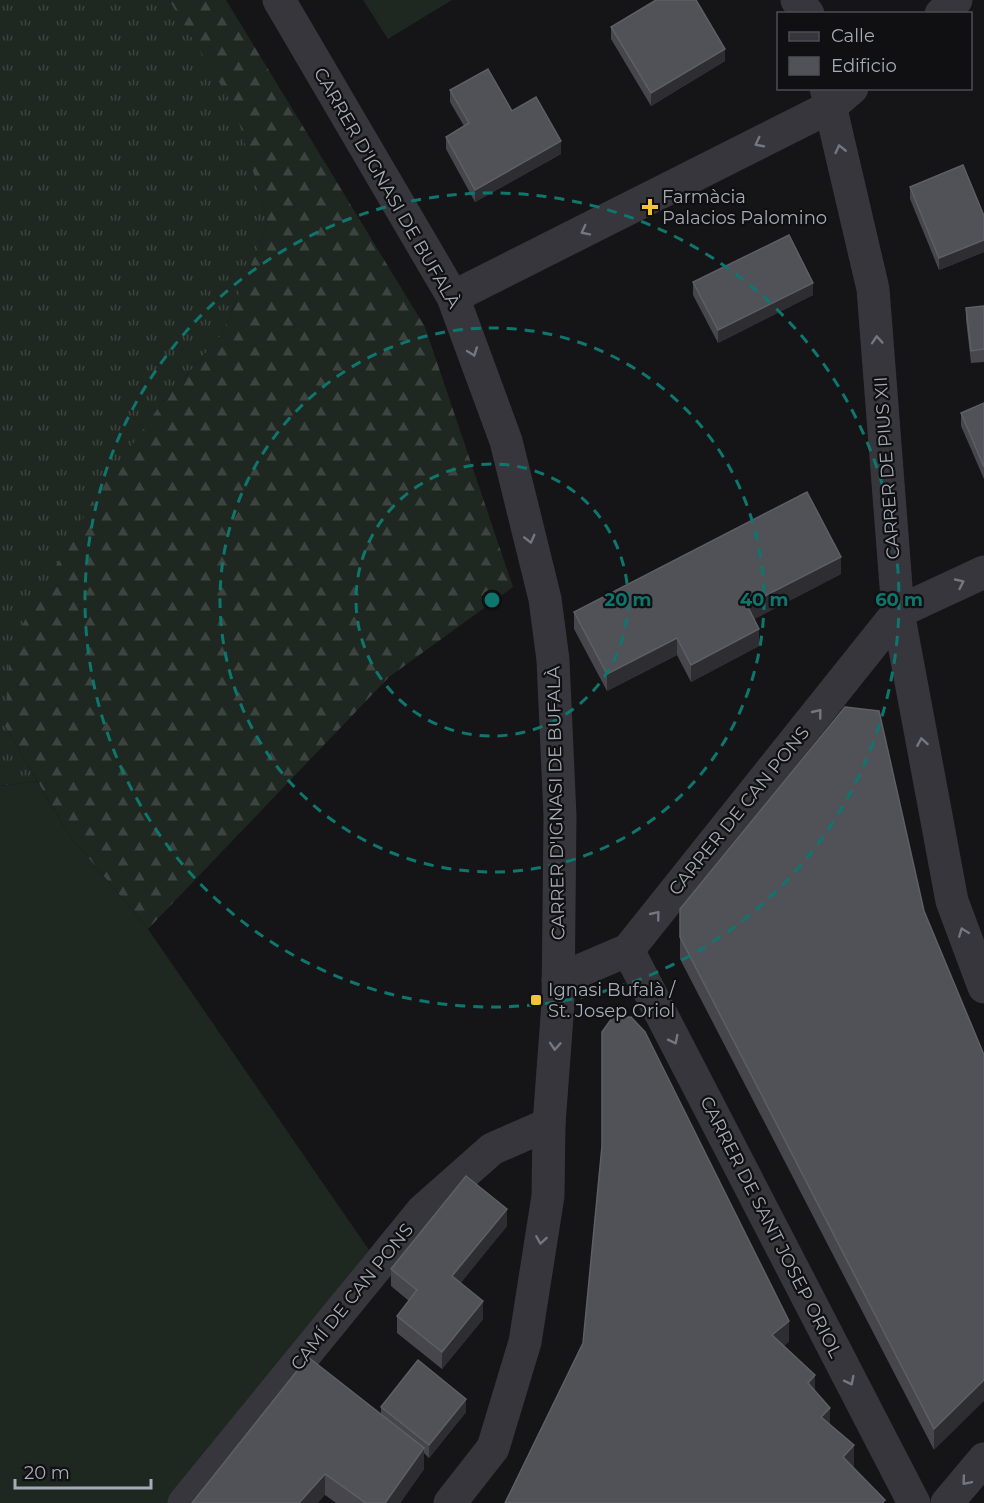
<svg xmlns="http://www.w3.org/2000/svg" width="984" height="1503" viewBox="0 0 984 1503" font-family="Montserrat,sans-serif">
<style>
.grass{fill:url(#grass-tufts)}
.forest{fill:url(#forest-firs)}
.garden{fill:#1f2721}
.lines{fill:none;stroke-linecap:round;stroke-linejoin:round}
.minor{stroke:#36363c;stroke-width:33}
.tertiary{stroke:#36363c;stroke-width:33}
.wall{fill:#46464c}
.shaded-wall{fill:#2e2e32}
.building{fill:#515158;stroke:#5e5f66;stroke-width:1.5}
.oneway{stroke:#747680}
.ring{fill:none;stroke:#0f766e;stroke-width:3;stroke-dasharray:10 8}
.poi-dot{fill:#f0c434;stroke:#101012;stroke-width:2}
.labels{text-anchor:middle;dominant-baseline:central;stroke-width:4.5;stroke-linejoin:round;paint-order:stroke}
.street-label{font-size:18px;fill:#a7aab7;stroke:#101012}
.poi-label{font-size:18px;fill:#a7aab7;stroke:#101012;text-anchor:start}
.centre{fill:#0f766e;stroke:#101012;stroke-width:3}
.ring-label{font-size:18px;text-anchor:middle;font-weight:bold;fill:#0f766e;stroke:#101012;stroke-width:4.5;stroke-linejoin:round;paint-order:stroke}
</style>
<defs>
<pattern id="grass-tufts" width="24" height="20" patternUnits="userSpaceOnUse" patternTransform="scale(1.5)"><rect width="24" height="20" fill="#1f2721"/><path d="M3 7l-1-3M5 7V3M7 7l1-3M15 17l-1-3M17 17v-4M19 17l1-3" fill="none" stroke="#3d443f"/></pattern>
<pattern id="forest-firs" width="22" height="20" patternUnits="userSpaceOnUse" patternTransform="scale(1.5)"><rect width="22" height="20" fill="#1f2721"/><path d="M5 1l3.5 6h-7zM16 11l3.5 6h-7z" fill="#3d443f"/></pattern>
</defs>
<rect width="100%" height="100%" fill="#151517"/>
<polygon class="grass" points="0,0 169,0 236,108 268,224 222,334 159,407 5,726 37,781 0,786"/>
<polygon class="forest" points="169,0 226,0 425,327 513,587 389,677 148,929 69,835 5,726 10,647 93,500 159,407 222,334 268,224 235,108"/>
<g class="garden">
<polygon points="363,0 452,0 388,39"/>
<polygon points="37,781 69,835 148,929 369,1250 168,1503 0,1503 0,786"/>
</g>
<g class="lines">
<g class="minor">
<polyline points="797,0 808,14"/>
<polyline points="941,14 956,0"/>
<polyline points="826,88 873,289 898,612 952,901 984,987"/>
<polyline points="453,297 830,107 852,88"/>
<polyline points="628,950 914,1503"/>
<polyline points="558,980 628,950 898,612 984,572"/>
<polyline points="184,1503 423,1210 492,1149 549,1124"/>
<polyline points="947,1503 984,1459"/>
</g>
<polyline class="tertiary" points="279,0 453,297 506,441 545,599 553,660 560,816 558,1003 549,1124 548,1196 525,1342 493,1448 450,1503"/>
</g>
<g class="wall">
<polygon points="611,27 725,61 651,106 611,39"/>
<polygon points="450,90 512,111 561,154 475,202 446,149 446,137 464,126 450,102"/>
<polygon points="910,187 984,216 984,252 939,270 910,199"/>
<polygon points="693,282 813,295 718,343 693,295"/>
<polygon points="984,306 984,362 971,363 966,320 966,308"/>
<polygon points="984,403 984,479 961,426 961,413"/>
<polygon points="841,574 754,619 759,646 691,682 677,655 607,691 574,629 574,612"/>
<polygon points="680,909 984,1055 934,1450 680,959"/>
<polygon points="507,1226 460,1283 483,1319 442,1369 397,1333 397,1316 409,1301 391,1286 391,1269"/>
<polygon points="381,1407 466,1412 429,1458 424,1453 424,1469 400,1503 336,1503 325,1495 192,1503 381,1414"/>
</g>
<g class="shaded-wall">
<polygon points="725,49 725,61 651,106 651,93"/>
<polygon points="561,141 561,154 475,202 475,190"/>
<polygon points="984,240 984,252 939,270 939,258"/>
<polygon points="813,283 813,295 718,343 718,330"/>
<polygon points="841,557 841,574 747,623 747,605"/>
<polygon points="759,629 759,646 691,682 691,665"/>
<polygon points="677,638 677,655 607,691 607,674"/>
<polygon points="507,1209 507,1226 452,1294 452,1276"/>
<polygon points="483,1301 483,1319 442,1369 442,1352"/>
<polygon points="789,1321 789,1342 772,1357 772,1335"/>
<polygon points="815,1375 815,1397 808,1383"/>
<polygon points="984,1380 984,1401 934,1450 934,1429"/>
<polygon points="466,1399 466,1412 429,1458 429,1445"/>
<polygon points="830,1408 830,1429 821,1417"/>
<polygon points="854,1445 854,1466 843,1478 843,1457"/>
<polygon points="424,1448 424,1469 400,1503 385,1503"/>
<polygon points="325,1474 325,1495 318,1503 299,1503"/>
</g>
<g class="building">
<polygon points="656,0 696,0 725,49 651,93 611,27"/>
<polygon points="488,69 512,111 536,97 561,141 475,190 446,137 469,123 450,90"/>
<polygon points="963,165 984,216 984,240 939,258 910,187"/>
<polygon points="789,235 813,283 718,330 693,282"/>
<polygon points="984,306 984,349 971,351 966,308"/>
<polygon points="984,403 984,467 961,413"/>
<polygon points="807,492 841,557 747,605 759,629 691,665 677,638 607,674 574,612"/>
<polygon points="845,707 879,711 924,911 984,1055 984,1380 934,1429 680,937 680,909"/>
<polygon points="631,1017 645,1032 789,1321 772,1335 815,1375 808,1383 830,1408 821,1417 854,1445 843,1457 885,1500 882,1503 505,1503 583,1343 602,1146 602,1032 612,1018"/>
<polygon points="466,1176 507,1209 452,1276 483,1301 442,1352 397,1316 417,1290 391,1269"/>
<polygon points="308,1357 424,1448 385,1503 366,1503 325,1474 299,1503 192,1503"/>
<polygon points="418,1360 466,1399 429,1445 381,1407"/>
</g>
<defs><path id="oneway-chevron" d="M-2-3.5L2.5 0L-2 3.5" fill="none" stroke-width="1.6" stroke-linecap="round" stroke-linejoin="round" transform="scale(1.5)"/></defs>
<g class="oneway">
<use href="#oneway-chevron" transform="translate(759 143) rotate(153)"/>
<use href="#oneway-chevron" transform="translate(840 149) rotate(-103)"/>
<use href="#oneway-chevron" transform="translate(585 231) rotate(153)"/>
<use href="#oneway-chevron" transform="translate(877 340) rotate(-94)"/>
<use href="#oneway-chevron" transform="translate(473 352) rotate(70)"/>
<use href="#oneway-chevron" transform="translate(530 539) rotate(76)"/>
<use href="#oneway-chevron" transform="translate(960 583) rotate(-25)"/>
<use href="#oneway-chevron" transform="translate(818 713) rotate(-51)"/>
<use href="#oneway-chevron" transform="translate(922 742) rotate(-100)"/>
<use href="#oneway-chevron" transform="translate(656 915) rotate(-51)"/>
<use href="#oneway-chevron" transform="translate(963 932) rotate(-111)"/>
<use href="#oneway-chevron" transform="translate(674 1040) rotate(63)"/>
<use href="#oneway-chevron" transform="translate(555 1046) rotate(94)"/>
<use href="#oneway-chevron" transform="translate(541 1240) rotate(99)"/>
<use href="#oneway-chevron" transform="translate(850 1381) rotate(63)"/>
<use href="#oneway-chevron" transform="translate(966 1481) rotate(130)"/>
</g>
<g class="ring">
<circle cx="492" cy="600" r="136"/>
<circle cx="492" cy="600" r="272"/>
<circle cx="492" cy="600" r="407"/>
</g>
<g class="poi-dot">
<path d="M647 198h6v6h6v6h-6v6h-6v-6h-6v-6h6z"/>
<rect x="530" y="994" width="12" height="12" rx="3"/>
</g>
<g class="labels">
<g class="street-label">
<text transform="translate(387 188) rotate(60)">CARRER D'IGNASI DE BUFALÀ</text>
<text transform="translate(887 468) rotate(-94)">CARRER DE PIUS XII</text>
<text transform="translate(556 803) rotate(-91)">CARRER D'IGNASI DE BUFALÀ</text>
<text transform="translate(739 811) rotate(-51)">CARRER DE CAN PONS</text>
<text transform="translate(771 1227) rotate(63)">CARRER DE SANT JOSEP ORIOL</text>
<text transform="translate(352 1297) rotate(-51)">CAMÍ DE CAN PONS</text>
</g>
<g class="poi-label">
<text x="662" y="197">Farmàcia<tspan x="662" dy="21">Palacios Palomino</tspan></text>
<text x="548" y="990">Ignasi Bufalà /<tspan x="548" dy="21">St. Josep Oriol</tspan></text>
</g>
</g>
<circle cx="492" cy="600" r="9" class="centre"/>
<g class="ring-label">
<text x="628" y="606">20 m</text>
<text x="764" y="606">40 m</text>
<text x="899" y="606">60 m</text>
</g>
<rect x="777" y="12" width="195" height="78" fill="#101012" stroke="#4c4e54" stroke-width="1.5"/>
<rect x="789" y="32" width="30" height="9" fill="#36363c" stroke="#4c4e54" stroke-width="1.5"/>
<text x="831" y="42" font-size="18" fill="#a7aab7">Calle</text>
<rect x="789" y="57" width="30" height="18" fill="#515158" stroke="#4c4e54" stroke-width="1.5"/>
<text x="831" y="72" font-size="18" fill="#a7aab7">Edificio</text>
<path d="M15 1479v9h136v-9" fill="none" stroke="#a7aab7" stroke-width="3"/>
<text x="24" y="1479" font-size="18" fill="#a7aab7" stroke="#101012" stroke-width="4.5" paint-order="stroke">20 m</text>
</svg>
